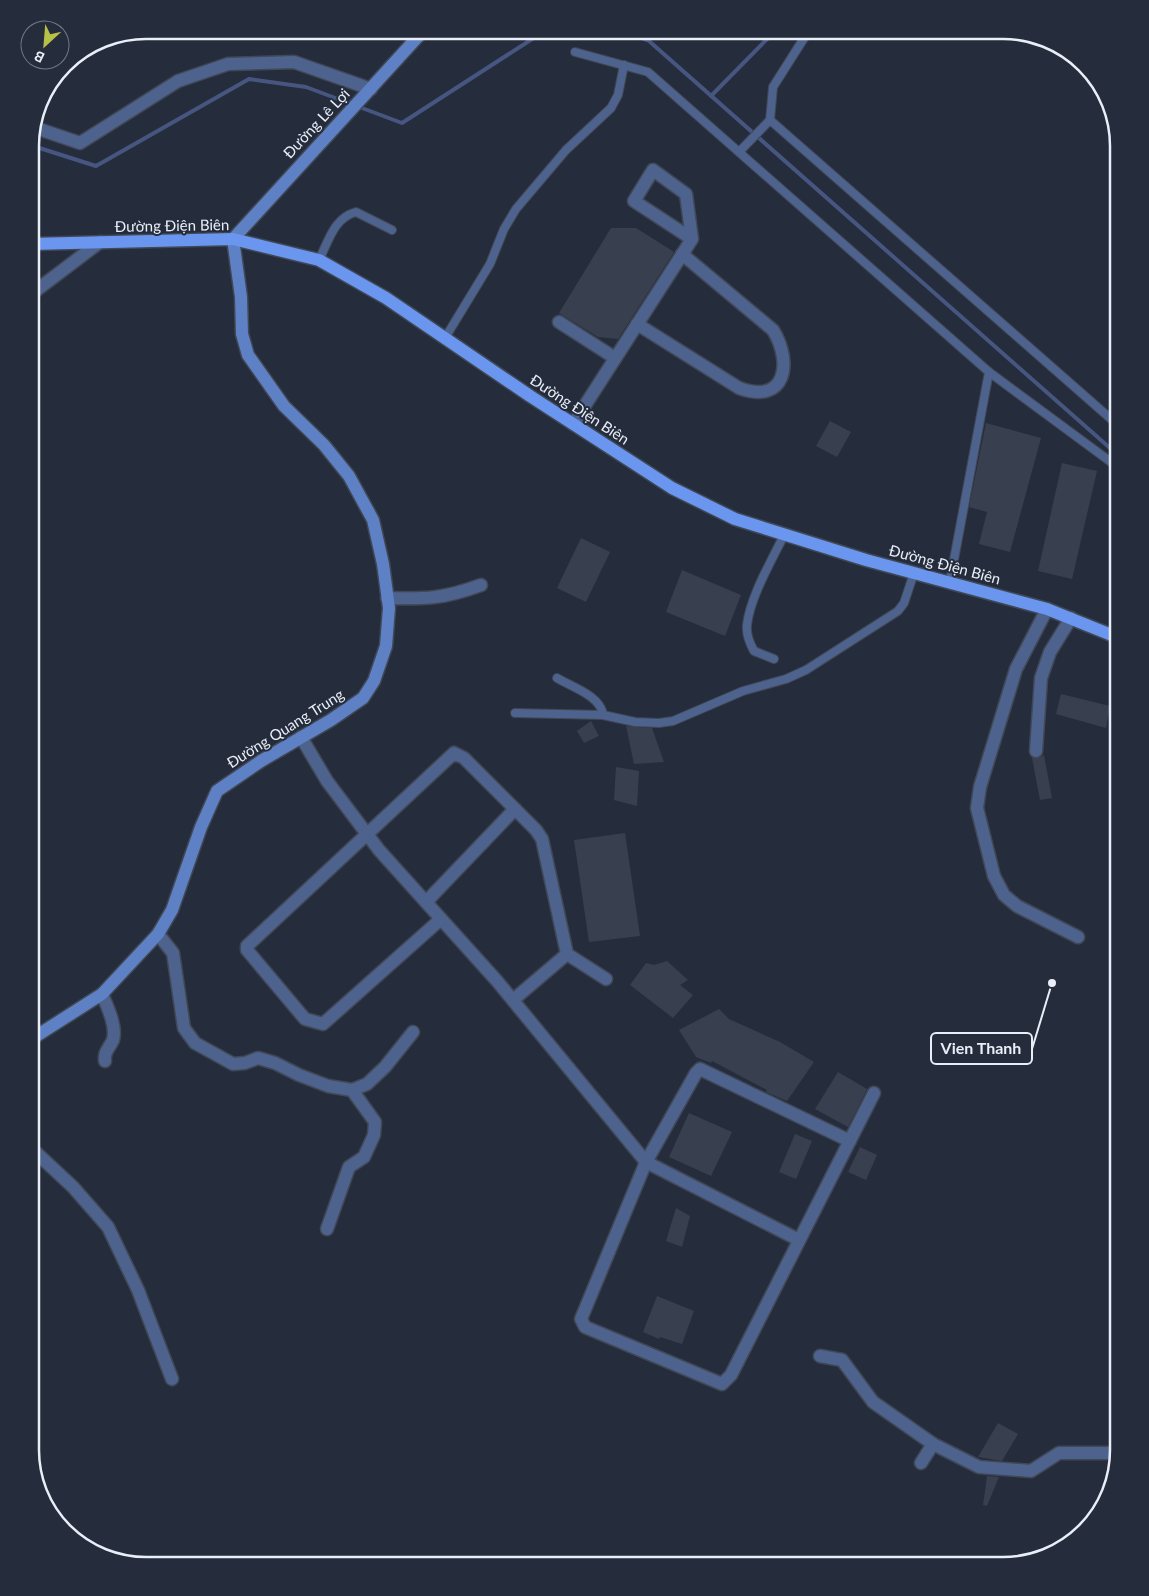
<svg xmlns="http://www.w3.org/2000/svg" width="1149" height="1596" viewBox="0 0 1149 1596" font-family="Lato,sans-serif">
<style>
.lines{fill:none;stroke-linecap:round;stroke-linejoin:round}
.stream{stroke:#475680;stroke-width:4}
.building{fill:#38404f}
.lane-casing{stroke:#404755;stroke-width:10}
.street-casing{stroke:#404755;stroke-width:15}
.secondary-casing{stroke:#404755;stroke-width:15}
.primary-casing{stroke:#404755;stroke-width:15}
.lane{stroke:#4d628d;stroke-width:8}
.street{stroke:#4d628d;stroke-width:12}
.secondary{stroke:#5e80c4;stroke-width:12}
.primary{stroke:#6a96ef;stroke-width:12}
.labels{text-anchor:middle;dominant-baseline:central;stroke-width:4;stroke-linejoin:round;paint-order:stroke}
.street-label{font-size:15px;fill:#e9eef8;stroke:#252c3b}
.rim{fill:none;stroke:#e9eef8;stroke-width:2.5}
.leader{fill:none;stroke:#e9eef8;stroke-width:2}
.callout-dot{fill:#e9eef8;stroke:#252c3b;stroke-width:2}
.callout{fill:#252c3b;stroke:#e9eef8;stroke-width:2}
.callout-label{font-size:16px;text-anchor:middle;font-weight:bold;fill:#e9eef8}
</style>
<rect width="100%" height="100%" fill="#252c3b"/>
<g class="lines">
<g class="stream">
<polyline points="621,30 649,41 1119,456"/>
<polyline points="711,96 774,32"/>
<polyline points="30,145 96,166 249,79 306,87 402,123 546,30"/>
</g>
</g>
<g class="building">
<polygon points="611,228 636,228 674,252 618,339 598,337 559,313"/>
<polygon points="830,421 851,432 837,457 816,446"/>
<polygon points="986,423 1041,438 1010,552 979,544 987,512 969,507"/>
<polygon points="1062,463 1097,471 1072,579 1038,571"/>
<polygon points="581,538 610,552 586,602 557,588"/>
<polygon points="682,570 741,595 725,636 666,612"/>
<polygon points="1061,694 1110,706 1106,728 1056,714"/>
<polygon points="591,721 599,736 584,743 577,731"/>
<polygon points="626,726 652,728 664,762 634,764"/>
<polygon points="1044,755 1052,798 1040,800 1032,758 1039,758"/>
<polygon points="616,767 639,771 637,806 614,800"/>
<polygon points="625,833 640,936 589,942 574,840"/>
<polygon points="667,961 688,980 680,985 693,995 673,1018 630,985 646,963 654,965"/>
<polygon points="719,1009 729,1019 780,1042 814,1062 787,1101 766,1092 767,1090 712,1061 711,1063 696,1057 679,1030"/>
<polygon points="838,1072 867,1089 848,1127 815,1109"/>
<polygon points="689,1113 732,1132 711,1176 669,1157"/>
<polygon points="795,1134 812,1141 796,1179 779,1172"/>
<polygon points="860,1147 877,1155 866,1180 848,1172"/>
<polygon points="676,1208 690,1216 682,1247 666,1241"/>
<polygon points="657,1296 694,1311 682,1344 660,1337 659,1339 643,1332"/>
<polygon points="998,1423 1018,1434 1002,1461 978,1457"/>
<polygon points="987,1476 999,1477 987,1506 983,1505"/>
</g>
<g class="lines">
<g class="lane-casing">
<g id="lane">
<polyline points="806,35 773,87 770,120 1119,426"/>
<polyline points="575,52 648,72 989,372 1119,468"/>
<polyline points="739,152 770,120"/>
<path d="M 319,260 C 329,240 334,218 356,212 L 392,230"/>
<polyline points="445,338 490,264 504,229 516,209 566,150 611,108 618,95 624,65"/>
<polyline points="950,581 989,372"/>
<path d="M 774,659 L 754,651 C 749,642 746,634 747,625 C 750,597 772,560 784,535"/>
<path d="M 557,678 C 572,687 601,696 603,715"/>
<polyline points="515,713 603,715 635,722 659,723 673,721 743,691 786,679 806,670 898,611 904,603 914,573"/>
</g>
</g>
<g class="street-casing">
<g id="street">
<polyline points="33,127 80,143 178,81 228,64 294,62 371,89"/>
<polyline points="30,295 100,242"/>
<polyline points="559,322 615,358"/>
<path d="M 637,324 L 739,388 C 786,405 793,363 773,330 L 682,254"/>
<polyline points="573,424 692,239 686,194 653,170 634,201 692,239"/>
<path d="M 387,598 C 426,599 443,599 481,585"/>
<polyline points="1047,609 1016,669 980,787 977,808 994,876 1004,895 1017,906 1078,937"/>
<polyline points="301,737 327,781 379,850 497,981 646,1162 799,1240"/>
<polyline points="1036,751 1041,678 1050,652 1071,618"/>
<polyline points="426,902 515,809"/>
<polyline points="441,919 323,1024 305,1019 247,950 247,946 454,753 464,758 536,830 542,839 567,954 606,979"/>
<polyline points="158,934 173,953 184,1028 195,1043 233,1064 245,1063 258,1058 275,1063 299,1075 328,1086 352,1090 367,1084 385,1067 413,1032"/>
<path d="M 102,994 C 107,1006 117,1026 113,1040 C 109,1049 104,1051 105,1061"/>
<polyline points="513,1000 567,954"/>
<polyline points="850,1141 700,1069 696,1073 646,1162 581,1319 585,1327 722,1384 731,1375 874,1093"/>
<polyline points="30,1147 73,1187 108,1227 138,1290 172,1379"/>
<polyline points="327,1229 349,1167 364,1157 374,1135 375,1122 352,1090"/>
<polyline points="820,1356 842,1360 873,1402 933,1444 979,1467 1031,1471 1059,1453 1118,1453"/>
<polyline points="921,1463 933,1444"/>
</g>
</g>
<g class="secondary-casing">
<polyline id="secondary" points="30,1040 102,994 158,934 172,910 201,827 217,791 261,761 331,720 363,698 374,681 386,646 389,608 383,564 373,520 349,476 324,445 284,406 248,355 242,334 241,297 233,239 424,30"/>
</g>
<g class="primary-casing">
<polyline id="primary" points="30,244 233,239 319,260 386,298 530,396 672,488 735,519 866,560 1047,609 1119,638"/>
</g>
<use href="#lane" class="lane"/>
<use href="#street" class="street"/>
<use href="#secondary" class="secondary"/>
<use href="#primary" class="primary"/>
</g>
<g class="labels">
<g class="street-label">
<text transform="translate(316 123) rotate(-47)">Đường Lê Lợi</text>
<text transform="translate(172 225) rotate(-1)">Đường Điện Biên</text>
<text transform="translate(580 409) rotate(33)">Đường Điện Biên</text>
<text transform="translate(945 564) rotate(15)">Đường Điện Biên</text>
<text transform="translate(285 728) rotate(-32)">Đường Quang Trung</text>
</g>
</g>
<path d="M0 0H1149V1596H0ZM146 39H1003A107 107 0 0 1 1110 146V1450A107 107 0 0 1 1003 1557H146A107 107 0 0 1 39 1450V146A107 107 0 0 1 146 39Z" fill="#252c3b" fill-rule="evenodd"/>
<path class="rim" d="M146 39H1003A107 107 0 0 1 1110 146V1450A107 107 0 0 1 1003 1557H146A107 107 0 0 1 39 1450V146A107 107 0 0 1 146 39Z"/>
<path class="leader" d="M1052 983L1032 1049"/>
<circle class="callout-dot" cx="1052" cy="983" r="5"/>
<rect class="callout" x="931" y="1033" width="101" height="31" rx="5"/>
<g class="callout-label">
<text x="981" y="1054">Vien Thanh</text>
</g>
<g transform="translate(45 45) rotate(206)"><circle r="24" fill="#252c3b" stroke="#737a87"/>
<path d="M0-4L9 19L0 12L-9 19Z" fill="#b8c147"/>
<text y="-8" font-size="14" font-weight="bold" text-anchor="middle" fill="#e9eef8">B</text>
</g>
</svg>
